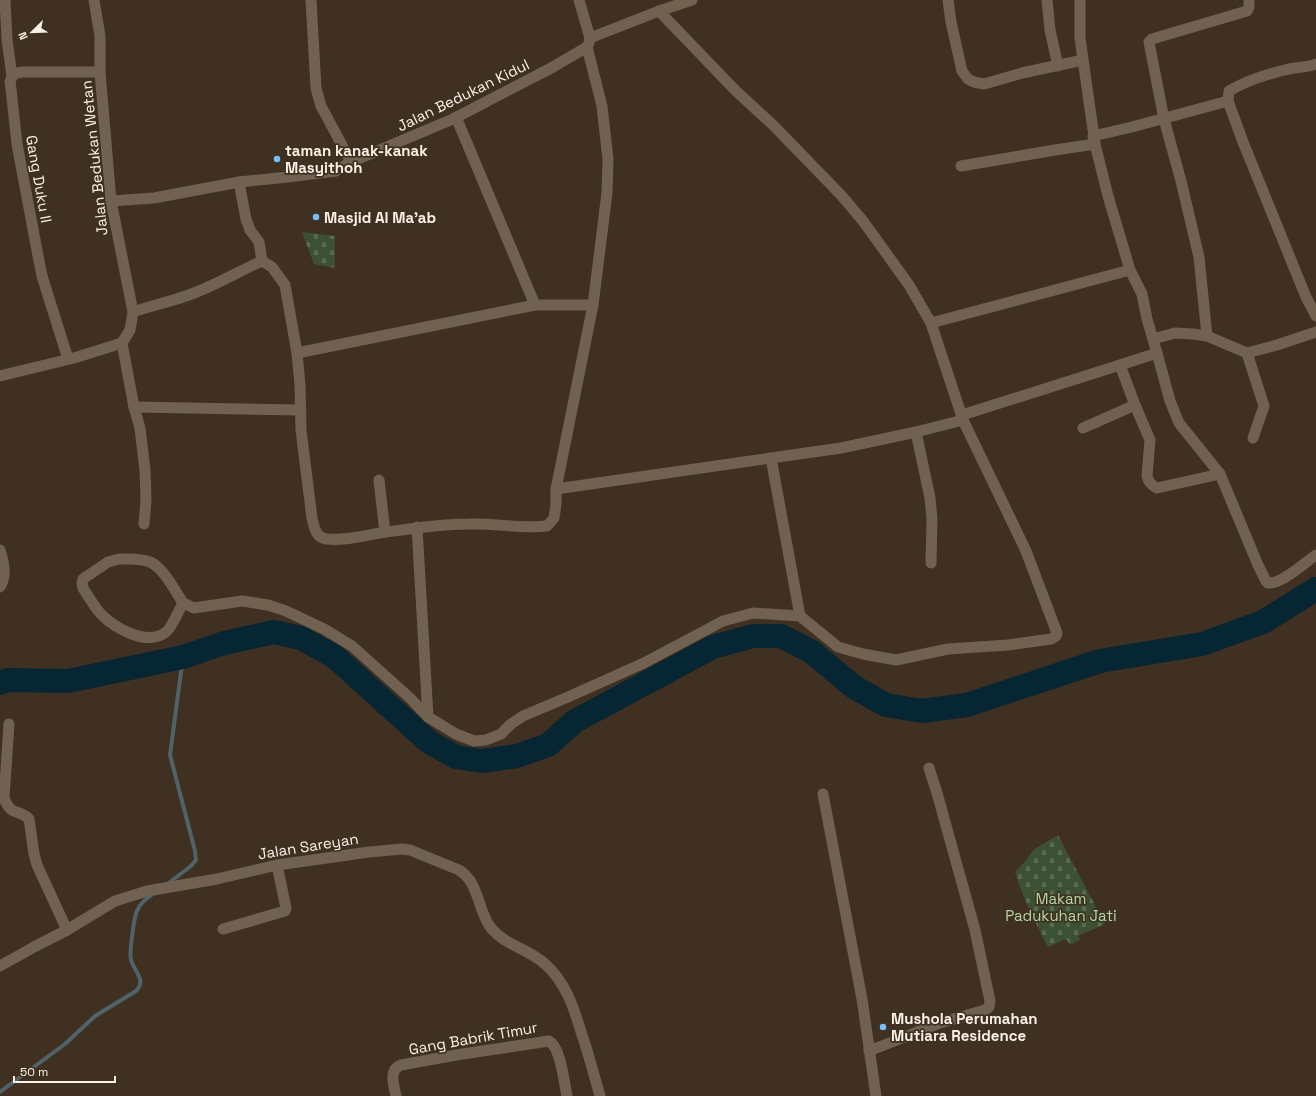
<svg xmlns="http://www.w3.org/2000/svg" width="1316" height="1096" viewBox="0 0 1316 1096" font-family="'Space Grotesk',sans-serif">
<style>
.cemetery{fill:url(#cemetery-stones)}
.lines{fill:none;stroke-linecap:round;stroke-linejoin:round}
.stream{stroke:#4f6369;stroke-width:4}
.river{stroke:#062633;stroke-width:24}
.minor{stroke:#716150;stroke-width:11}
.poi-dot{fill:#78bff8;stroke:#3f3021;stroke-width:1.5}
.labels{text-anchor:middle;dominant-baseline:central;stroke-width:3.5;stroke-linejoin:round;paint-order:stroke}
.street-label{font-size:15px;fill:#faf1e7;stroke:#3f3021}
.poi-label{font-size:15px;font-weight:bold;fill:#faf1e7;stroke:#3f3021;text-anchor:start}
.park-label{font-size:15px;fill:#b1d8a1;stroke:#3f3021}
</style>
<defs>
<pattern id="cemetery-stones" width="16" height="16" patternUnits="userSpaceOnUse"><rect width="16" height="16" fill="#3c5134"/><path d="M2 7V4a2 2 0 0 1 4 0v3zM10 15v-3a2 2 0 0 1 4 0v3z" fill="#596a51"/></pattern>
</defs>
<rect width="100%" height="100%" fill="#3f3021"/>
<g class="cemetery">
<polygon points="302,232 335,236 335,268 314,264"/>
<path d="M 1058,835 L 1105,924 L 1078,936 L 1080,940 L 1070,945 L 1066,939 L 1048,947 C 1035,922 1023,898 1015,872 L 1028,858 L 1033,850 Z"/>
</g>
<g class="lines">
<g class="stream">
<polyline points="166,885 191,866 196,860 195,851 170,755 183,657"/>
<path d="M 0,1092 L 65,1044 L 95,1016 L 136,991 C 147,980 134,971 131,960 C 129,954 134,917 137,911 C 140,903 147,898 154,893"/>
</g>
<polyline class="river" points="0,683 8,680 68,681 183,657 224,643 274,632 301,638 335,657 429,742 456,757 482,761 517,756 548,745 575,721 713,647 753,636 781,636 812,652 854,687 886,705 922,711 967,705 1100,661 1202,644 1263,622 1316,589"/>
<g class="minor">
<polyline points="5,0 7,40 12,76 10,82 11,89 17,144 39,261 42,276 68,359"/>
<polyline points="94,0 100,36 100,72 111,201 133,312 130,330 122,343 134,407 140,428 145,470 146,500 144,524"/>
<polyline points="311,0 316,88 321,106 351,162"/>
<polyline points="948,0 951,22 962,71 968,79 974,82 984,84 1022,73 1083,60"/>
<polyline points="1047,0 1050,30 1058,66"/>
<path d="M 1080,0 L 1080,38 L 1095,144 L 1108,196 L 1130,270 L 1142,294 L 1147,319 L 1157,353 L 1120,365 L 1135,405 L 1150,440 L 1147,476 C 1148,481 1151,485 1157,488 L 1220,474"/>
<polyline points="590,38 659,11 692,0"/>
<polyline points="12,76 17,73 22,72 100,72"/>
<polyline points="1228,101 1243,142 1306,297 1316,316"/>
<polyline points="456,117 535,305"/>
<path d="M 1093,136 L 1132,127 L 1228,101 L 1229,91 C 1244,82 1268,74 1285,70 C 1295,67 1306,68 1316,64"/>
<polyline points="961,166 1055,150 1095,144"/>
<path d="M 239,182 L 246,219 L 250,230 L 259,242 L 262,261 L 272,267 L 285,285 L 297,353 L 300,385 L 301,430 L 312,518 C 314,526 315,537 326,539 C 344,541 363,536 380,533 C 409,529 439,524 468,524 C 495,523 521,529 547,526 L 554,518 L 556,505 L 556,489 L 593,305 L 607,193 L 608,159 L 602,106 L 587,47"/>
<polyline points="111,201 154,198 239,182 288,177 336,171 351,162 453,119 553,67 587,47 589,43 590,38 579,0"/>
<path d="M 133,312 C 150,306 169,302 186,296 C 213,287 237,272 262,261"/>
<polyline points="931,323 1130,270"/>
<polyline points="1207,336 1199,257 1181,181 1164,119 1149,42 1152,39 1247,11 1249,7 1249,0"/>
<polyline points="1153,339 1175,333 1193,334 1207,336 1247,353 1277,345 1316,332"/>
<polyline points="297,353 535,305 593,305"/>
<path d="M 1157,353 L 1170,401 L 1179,423 L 1220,474 L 1258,565 L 1266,581 L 1268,583 C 1282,584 1304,563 1316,555"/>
<polyline points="1247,353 1264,406 1253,438"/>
<polyline points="0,376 74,358 122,343"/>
<polyline points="134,407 301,410"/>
<polyline points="962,415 1120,365"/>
<polyline points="1083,428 1135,405"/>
<polyline points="379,480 385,532"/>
<polyline points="556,489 771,458"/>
<polyline points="417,527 428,717"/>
<path d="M 0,550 C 4,563 7,575 0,587"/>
<path d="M 119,559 C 129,559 141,558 150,562 C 163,567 175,591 183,603 C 179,610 171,629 166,632 C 147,647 114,628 100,613 C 94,606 88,596 83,588 L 82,583 L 83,579 L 108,562 Z"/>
<polyline points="931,563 932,519 930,498 916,432 963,420"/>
<polyline points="183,603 194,608 242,601 268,605 286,611 324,629 352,646 410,698 428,717 456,734 474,741 486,740 501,734 511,724 523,716 568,697 644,663 723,621 753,613 800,616 838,647 863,654 896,660 948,649 1008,645 1051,639 1056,636 1057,633 1026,551 963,420 931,323 909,285 863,221 841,195 773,125 735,90 659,11"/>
<polyline points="800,616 771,458 841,448 916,432"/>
<path d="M 9,724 L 4,798 C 12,818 19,808 29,819 L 34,854 L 37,865 L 67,930"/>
<polyline points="823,794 862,999 876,1096"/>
<polyline points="223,929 285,911 286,908 277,865"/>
<path d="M 0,966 L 34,947 L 67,930 L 115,901 L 147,891 L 217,879 L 277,865 L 369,852 L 402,849 L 410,850 L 459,870 C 480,883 477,910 491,928 C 505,945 528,949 544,963 C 566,982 574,1008 582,1035 C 589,1055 594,1075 600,1096"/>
<polyline points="869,1051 940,1023 985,1010 989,1007 990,1001 975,930 937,793 929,768"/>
<path d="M 396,1096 C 394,1085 388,1070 401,1065 L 456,1055 L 549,1041 C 561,1047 564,1083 567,1096"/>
</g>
</g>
<g class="poi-dot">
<circle cx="277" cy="159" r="4"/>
<circle cx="316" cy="217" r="4"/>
<circle cx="883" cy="1027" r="4"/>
</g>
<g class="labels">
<g class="street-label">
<text transform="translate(463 95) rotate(-26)">Jalan Bedukan Kidul</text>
<text transform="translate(94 158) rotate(-96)">Jalan Bedukan Wetan</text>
<text transform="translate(39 179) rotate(80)">Gang Duku II</text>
<text transform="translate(308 846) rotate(-9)">Jalan Sareyan</text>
<text transform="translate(473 1038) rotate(-10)">Gang Babrik Timur</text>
</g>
<g class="poi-label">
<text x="285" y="150">taman kanak-kanak<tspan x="285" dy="17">Masyithoh</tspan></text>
<text x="324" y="217">Masjid Al Ma'ab</text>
<text x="891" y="1018">Mushola Perumahan<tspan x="891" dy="17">Mutiara Residence</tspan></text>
</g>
<g class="park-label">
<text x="1061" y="898">Makam<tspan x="1061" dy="17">Padukuhan Jati</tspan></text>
</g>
</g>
<g transform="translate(32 32) rotate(247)" stroke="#3f3021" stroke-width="3" paint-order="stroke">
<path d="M0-3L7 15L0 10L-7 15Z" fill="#faf1e7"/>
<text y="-6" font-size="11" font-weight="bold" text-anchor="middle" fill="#faf1e7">N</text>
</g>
<path d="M14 1076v6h101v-6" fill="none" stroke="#faf1e7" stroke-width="2"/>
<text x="20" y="1076" font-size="12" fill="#faf1e7" stroke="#3f3021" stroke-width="3" paint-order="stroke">50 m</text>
</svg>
